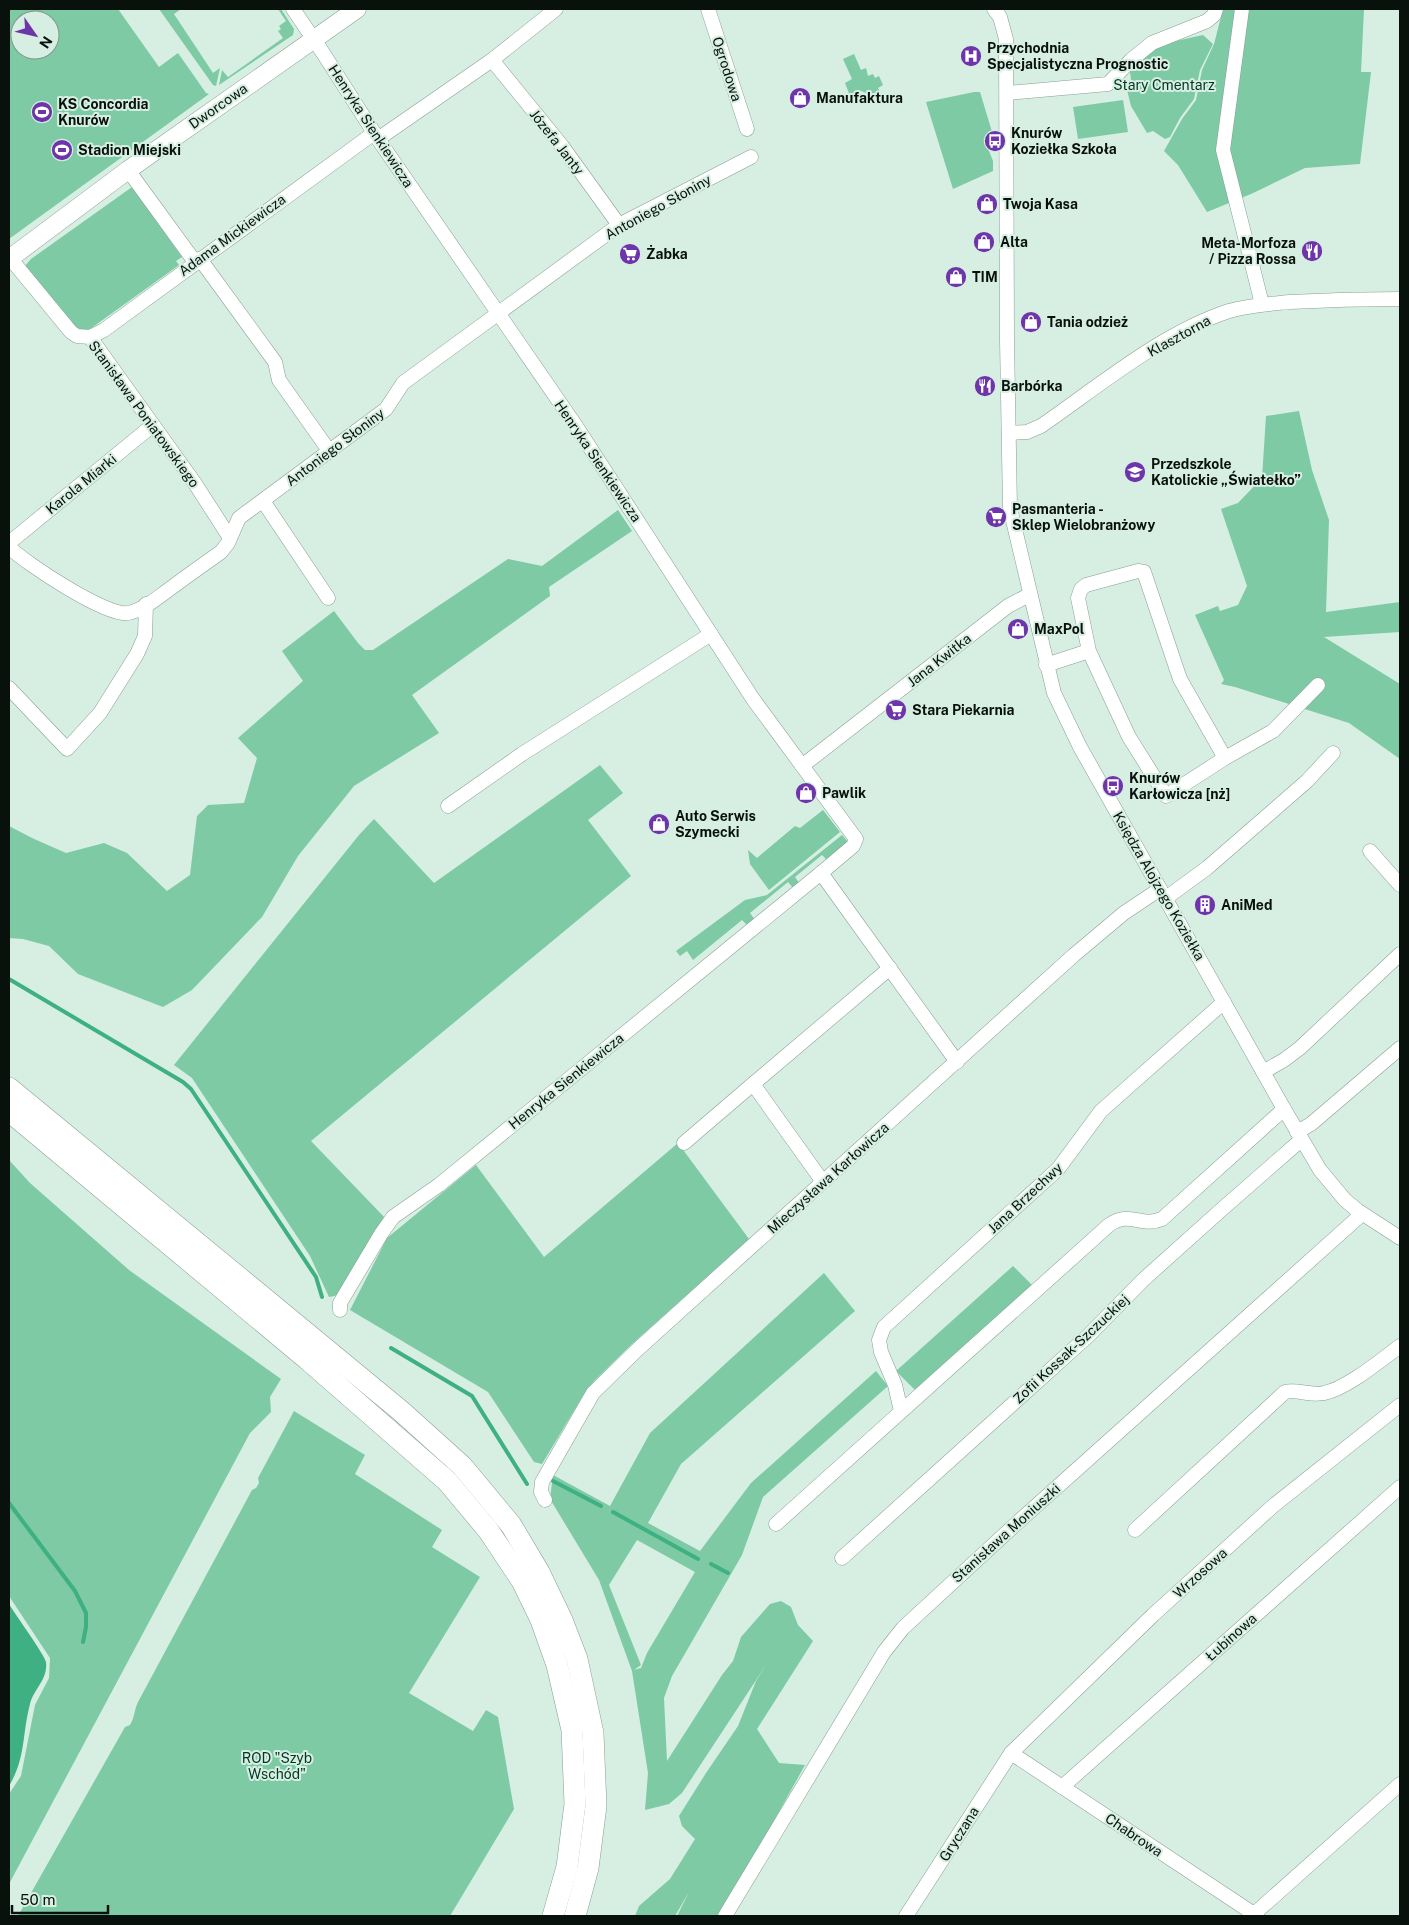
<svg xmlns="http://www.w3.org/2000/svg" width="1409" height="1925" viewBox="0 0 1409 1925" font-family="'Public Sans',sans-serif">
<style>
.green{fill:#7dcaa5;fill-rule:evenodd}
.water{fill:#3eb082}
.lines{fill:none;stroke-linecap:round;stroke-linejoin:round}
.stream{stroke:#3eb082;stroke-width:4}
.minor-casing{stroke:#889f93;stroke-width:15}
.major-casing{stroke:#889f93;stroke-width:19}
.highway-casing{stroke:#889f93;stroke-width:22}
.minor{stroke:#fff;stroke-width:14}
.major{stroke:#fff;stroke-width:18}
.highway{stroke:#fff;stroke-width:21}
.labels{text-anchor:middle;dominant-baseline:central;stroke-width:4;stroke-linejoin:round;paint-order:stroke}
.poi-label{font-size:14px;font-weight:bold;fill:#09110d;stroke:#d6efe2;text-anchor:start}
.street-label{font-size:14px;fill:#09110d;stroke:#d6efe2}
.park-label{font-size:14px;fill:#023522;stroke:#d6efe2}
</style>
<rect width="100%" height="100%" fill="#d6efe2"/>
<g class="green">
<path d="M 9,9 L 118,9 L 159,67 L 178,53 L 206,93 L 209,94 L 9,239 ZM 20,20 L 50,20 L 50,50 L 20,50 Z"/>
<polygon points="159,9 181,9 174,14 213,73 220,68 216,86 213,85"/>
<polygon points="278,9 281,9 294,29 293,35 219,85 222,70 228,77 283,38 278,31 281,29 279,26 286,21"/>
<polygon points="1223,9 1364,9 1361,72 1371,72 1360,164 1305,168 1251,194 1207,212 1178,165 1164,151 1182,119 1196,100 1202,70 1214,44"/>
<polygon points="1203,35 1213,44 1200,70 1194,99 1180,118 1170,137 1165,139 1153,131 1147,133 1131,106 1127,90 1132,88 1130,72 1154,49 1167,43"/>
<polygon points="854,54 861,70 866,68 868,76 873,74 875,78 879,76 883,85 878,88 883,98 870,104 866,93 861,91 850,96 845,83 852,79 843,59"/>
<polygon points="974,92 980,92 993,135 993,144 987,146 993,161 993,171 953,189 926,102"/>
<polygon points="1123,100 1128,132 1078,139 1073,107"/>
<polygon points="132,187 182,257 176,261 179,265 90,329 82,330 73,326 25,266 31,259"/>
<polygon points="1299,411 1312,470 1329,520 1326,612 1400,602 1400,632 1324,637 1400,684 1400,759 1349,723 1235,687 1221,684 1224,680 1195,615 1218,606 1220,611 1238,605 1247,586 1221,509 1238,503 1262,478 1266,416"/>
<polygon points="618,510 632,531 549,587 550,596 412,695 439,733 354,786 298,856 262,917 192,990 163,1007 78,974 49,946 23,939 9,938 9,826 32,838 66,853 104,843 127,853 167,891 190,875 197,816 208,805 244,803 257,758 238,738 303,681 282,651 334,611 358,643 365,650 373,650 508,559 542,566"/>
<polygon points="600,765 623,793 588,820 631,876 311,1141 386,1219 339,1295 329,1297 310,1256 192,1078 174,1065 359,835 374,819 434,883"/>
<polygon points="823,810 840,832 769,890 750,864 748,850 757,858 795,826 800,828"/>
<polygon points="842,835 848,842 828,861 822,855 795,877 800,884 794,889 788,882 750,913 755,920 748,926 742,920 693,960 687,951 680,956 676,951 745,900 767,895"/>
<polygon points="678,1143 749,1239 631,1345 595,1380 584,1394 542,1464 534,1462 488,1392 350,1310 387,1238 476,1165 544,1257"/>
<polygon points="9,1160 30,1183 129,1270 281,1379 270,1397 271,1412 250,1433 9,1884 9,1794 21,1776 35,1705 49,1678 50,1658 9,1596"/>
<polygon points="1013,1266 1034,1287 918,1393 896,1371"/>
<path d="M 824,1273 L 855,1311 L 681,1464 L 648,1523 L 700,1551 L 751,1483 L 876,1371 L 888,1386 L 763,1497 L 742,1555 L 672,1676 L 664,1698 L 667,1761 L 722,1675 L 733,1661 L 741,1637 L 770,1604 L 781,1601 L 791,1607 L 798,1625 L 813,1641 L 757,1729 L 779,1763 L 805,1765 L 721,1916 L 677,1916 L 689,1892 L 675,1916 L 635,1916 L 639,1906 L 670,1879 L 695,1839 L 682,1826 L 679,1816 L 706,1773 L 738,1726 L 756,1681 L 766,1665 L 682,1793 L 669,1804 L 645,1810 L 648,1773 L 632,1671 L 599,1580 L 550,1499 L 553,1475 L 610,1506 L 650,1433 ZM 637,1540 L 695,1572 L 647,1653 L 641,1668 L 634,1670 L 641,1665 L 609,1585 Z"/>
<path d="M 294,1411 L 365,1455 L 355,1474 L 442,1530 L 432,1547 L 480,1577 L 409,1693 L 473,1731 L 486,1710 L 498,1717 L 514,1809 L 450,1916 L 18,1916 L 125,1727 L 130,1725 C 135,1717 134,1710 138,1702 L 252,1490 L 256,1488 L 259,1483 L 258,1478 Z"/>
</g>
<path class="water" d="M 9,1604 C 15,1614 44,1654 46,1662 C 48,1680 34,1688 30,1704 C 22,1734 26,1758 9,1786 Z"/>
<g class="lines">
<g class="stream">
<polyline points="9,979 183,1082 191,1089 316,1277 322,1297"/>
<polyline points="391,1348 472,1396 527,1484"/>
<polyline points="553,1481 601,1506"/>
<polyline points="9,1503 75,1591 86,1613 86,1627 83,1642"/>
<polyline points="613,1512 698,1559"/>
<polyline points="711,1564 728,1573"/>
</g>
<g class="minor-casing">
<g id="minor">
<polyline points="293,9 323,53 378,139 576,426 753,699 856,839 853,846 821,873 439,1185 393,1217 381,1234 340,1303 340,1310"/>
<polyline points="708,9 747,129"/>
<polyline points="994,9 1000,17 1006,39 1007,340 1010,508 1054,693 1080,747 1284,1109 1320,1170 1345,1200 1357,1210 1400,1238"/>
<polyline points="1242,9 1223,150 1262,304"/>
<polyline points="492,60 562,146 619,225"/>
<polyline points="1007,93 1108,84 1131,60 1152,43 1207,21 1214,15 1216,9"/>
<polyline points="378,139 492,60 556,9"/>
<polyline points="128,170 195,262"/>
<polyline points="10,258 71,332 77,336 90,337 194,482 230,538"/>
<polyline points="200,259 275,362 279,380 330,452"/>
<polyline points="90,337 104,330 374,133"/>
<path d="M 1009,433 L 1027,432 L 1041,426 C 1099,386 1162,333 1229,311 C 1249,305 1269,304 1290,302 C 1327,300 1363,299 1400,299"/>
<polyline points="263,501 328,598"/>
<polyline points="9,543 153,425"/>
<path d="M 9,547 C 25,563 107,617 128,613 C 144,610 158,597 171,588 C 187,576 204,564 221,552 L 228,543 L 239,518 L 386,409 L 403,383 L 619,225 L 751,157"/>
<polyline points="1046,665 1089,651 1129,737 1166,796 1225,758 1180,679 1144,572 1138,571 1086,585 1081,589 1078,598 1089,651"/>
<polyline points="9,688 67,749 100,713 137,654 145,636 146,604"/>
<polyline points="1225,758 1273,731 1318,685"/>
<polyline points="802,766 1008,606 1029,595"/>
<polyline points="448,806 522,754 711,634"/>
<polyline points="1370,851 1400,885"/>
<polyline points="821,873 957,1062"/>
<polyline points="1166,898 1207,868 1307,781 1333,753"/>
<polyline points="1263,1072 1284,1060 1300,1048 1400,954"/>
<polyline points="1297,1132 1311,1124 1400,1048"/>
<polyline points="684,1143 753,1084"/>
<polyline points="823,1182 753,1084 890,968"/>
<polyline points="901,1411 895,1385 881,1352 879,1340 884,1327 1058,1169 1101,1111 1224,1002"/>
<polyline points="545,1500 541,1492 542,1482 593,1393 638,1349 1074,955 1124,913 1160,889"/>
<path d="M 776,1524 L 1109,1225 C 1130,1210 1140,1228 1162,1219 L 1284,1109"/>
<path d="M 1135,1530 L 1285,1392 C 1298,1389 1310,1396 1324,1393 C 1346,1389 1381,1360 1400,1346"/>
<polyline points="842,1558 1089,1335 1143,1280 1221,1210 1301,1140"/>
<polyline points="1011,1753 1257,1916"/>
<polyline points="1062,1787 1400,1487"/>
<polyline points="1254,1914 1400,1784"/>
<polyline points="725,1916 884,1652 903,1628 1017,1523 1362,1214"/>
<polyline points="906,1916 1011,1753 1153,1615 1273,1506 1400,1405"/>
</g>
</g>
<g class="major-casing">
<polyline id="major" points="9,259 128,170 357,9"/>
</g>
<g class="highway-casing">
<g id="highway">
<polyline points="9,1088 401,1411 462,1466 511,1525 539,1572 562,1620 577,1659 593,1733 596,1806 588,1868 575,1916"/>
<polyline points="9,1111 307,1359 447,1481 488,1530 522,1581 541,1620 557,1665 572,1730 575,1804 567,1867 553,1916"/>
</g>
</g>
<use href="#minor" class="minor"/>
<use href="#major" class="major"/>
<use href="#highway" class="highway"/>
</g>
<defs>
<g id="hospital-disc" transform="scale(1.125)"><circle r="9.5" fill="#6e34aa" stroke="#d6efe2"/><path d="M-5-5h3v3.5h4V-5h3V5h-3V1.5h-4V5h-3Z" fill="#fff"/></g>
<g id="shop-disc" transform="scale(1.125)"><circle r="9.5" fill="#6e34aa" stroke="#d6efe2"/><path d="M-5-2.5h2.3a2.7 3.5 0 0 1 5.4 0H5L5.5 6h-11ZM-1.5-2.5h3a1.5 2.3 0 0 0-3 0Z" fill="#fff"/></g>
<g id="stadium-disc" transform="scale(1.125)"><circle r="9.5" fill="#6e34aa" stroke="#d6efe2"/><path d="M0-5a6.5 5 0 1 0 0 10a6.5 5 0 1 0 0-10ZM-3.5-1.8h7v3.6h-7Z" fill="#fff"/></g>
<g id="bus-disc" transform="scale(1.125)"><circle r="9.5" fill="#6e34aa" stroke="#d6efe2"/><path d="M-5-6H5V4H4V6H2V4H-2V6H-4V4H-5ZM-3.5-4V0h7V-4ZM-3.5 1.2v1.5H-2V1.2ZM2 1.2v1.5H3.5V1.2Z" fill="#fff"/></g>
<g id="restaurant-disc" transform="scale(1.125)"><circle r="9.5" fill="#6e34aa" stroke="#d6efe2"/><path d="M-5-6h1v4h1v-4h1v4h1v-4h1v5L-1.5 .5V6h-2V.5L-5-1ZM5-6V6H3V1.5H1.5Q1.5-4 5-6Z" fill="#fff"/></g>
<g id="supermarket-disc" transform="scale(1.125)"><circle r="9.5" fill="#6e34aa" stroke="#d6efe2"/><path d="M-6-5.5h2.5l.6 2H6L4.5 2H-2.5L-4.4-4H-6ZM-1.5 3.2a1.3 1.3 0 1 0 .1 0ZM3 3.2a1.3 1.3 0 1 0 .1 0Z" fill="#fff"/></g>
<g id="school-disc" transform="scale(1.125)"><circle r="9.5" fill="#6e34aa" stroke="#d6efe2"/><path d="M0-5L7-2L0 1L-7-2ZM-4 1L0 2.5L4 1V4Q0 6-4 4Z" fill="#fff"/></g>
<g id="building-disc" transform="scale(1.125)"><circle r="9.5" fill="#6e34aa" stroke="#d6efe2"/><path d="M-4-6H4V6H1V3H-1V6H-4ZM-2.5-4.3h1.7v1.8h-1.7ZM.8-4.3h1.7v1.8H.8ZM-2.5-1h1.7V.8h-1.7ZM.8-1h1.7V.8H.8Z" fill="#fff"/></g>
</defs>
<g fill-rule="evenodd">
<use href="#hospital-disc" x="971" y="56"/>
<use href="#shop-disc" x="800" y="98"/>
<use href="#stadium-disc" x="42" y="112"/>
<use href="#bus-disc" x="995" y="141"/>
<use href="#stadium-disc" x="62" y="150"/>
<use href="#shop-disc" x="987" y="204"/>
<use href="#shop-disc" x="984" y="242"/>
<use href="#restaurant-disc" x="1312" y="251"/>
<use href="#supermarket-disc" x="630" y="254"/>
<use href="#shop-disc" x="956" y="277"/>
<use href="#shop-disc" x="1031" y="322"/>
<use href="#restaurant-disc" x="985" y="386"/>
<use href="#school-disc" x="1135" y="472"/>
<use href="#supermarket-disc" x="996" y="517"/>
<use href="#shop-disc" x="1018" y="629"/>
<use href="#supermarket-disc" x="896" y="710"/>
<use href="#bus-disc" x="1113" y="786"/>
<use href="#shop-disc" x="806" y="793"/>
<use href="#shop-disc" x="659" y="824"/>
<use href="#building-disc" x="1205" y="905"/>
</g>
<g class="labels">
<g class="poi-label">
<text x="987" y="48">Przychodnia<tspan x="987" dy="16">Specjalistyczna Prognostic</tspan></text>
<text x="816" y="98">Manufaktura</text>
<text x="58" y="104">KS Concordia<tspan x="58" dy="16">Knurów</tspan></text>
<text x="1011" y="133">Knurów<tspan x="1011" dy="16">Koziełka Szkoła</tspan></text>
<text x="78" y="150">Stadion Miejski</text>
<text x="1003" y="204">Twoja Kasa</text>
<text x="1000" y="242">Alta</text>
<text x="1296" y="243" text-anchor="end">Meta-Morfoza<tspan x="1296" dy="16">/ Pizza Rossa</tspan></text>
<text x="646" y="254">Żabka</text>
<text x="972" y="277">TIM</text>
<text x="1047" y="322">Tania odzież</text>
<text x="1001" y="386">Barbórka</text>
<text x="1151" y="464">Przedszkole<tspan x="1151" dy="16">Katolickie „Światełko”</tspan></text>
<text x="1012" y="509">Pasmanteria -<tspan x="1012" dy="16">Sklep Wielobranżowy</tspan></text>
<text x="1034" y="629">MaxPol</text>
<text x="912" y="710">Stara Piekarnia</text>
<text x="1129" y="778">Knurów<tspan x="1129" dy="16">Karłowicza [nż]</tspan></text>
<text x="822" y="793">Pawlik</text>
<text x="675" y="816">Auto Serwis<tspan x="675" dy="16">Szymecki</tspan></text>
<text x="1221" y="905">AniMed</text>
</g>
<g class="street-label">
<text transform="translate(727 69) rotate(72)">Ogrodowa</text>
<text transform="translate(218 106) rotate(-35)">Dworcowa</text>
<text transform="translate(371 126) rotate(57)">Henryka Sienkiewicza</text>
<text transform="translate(557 142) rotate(52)">Józefa Janty</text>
<text transform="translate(658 207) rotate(-29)">Antoniego Słoniny</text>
<text transform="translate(232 235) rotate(-36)">Adama Mickiewicza</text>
<text transform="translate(1179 336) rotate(-29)">Klasztorna</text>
<text transform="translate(144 414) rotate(54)">Stanisława Poniatowskiego</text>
<text transform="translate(335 447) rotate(-37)">Antoniego Słoniny</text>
<text transform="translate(598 461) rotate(56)">Henryka Sienkiewicza</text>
<text transform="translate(81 484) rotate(-39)">Karola Miarki</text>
<text transform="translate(939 660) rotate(-38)">Jana Kwitka</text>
<text transform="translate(1159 886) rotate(60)">Księdza Alojzego Koziełka</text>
<text transform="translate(566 1081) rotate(-39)">Henryka Sienkiewicza</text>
<text transform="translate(828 1178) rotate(-42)">Mieczysława Karłowicza</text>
<text transform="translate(1025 1198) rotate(-43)">Jana Brzechwy</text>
<text transform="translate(1071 1349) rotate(-43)">Zofii Kossak-Szczuckiej</text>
<text transform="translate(1006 1533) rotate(-42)">Stanisława Moniuszki</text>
<text transform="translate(1200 1573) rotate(-42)">Wrzosowa</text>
<text transform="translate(1231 1637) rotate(-42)">Łubinowa</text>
<text transform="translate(959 1834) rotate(-58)">Gryczana</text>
<text transform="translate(1134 1835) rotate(34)">Chabrowa</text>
</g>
<g class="park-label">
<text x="1164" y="85">Stary Cmentarz</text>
<text x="277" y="1758">ROD "Szyb<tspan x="277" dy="16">Wschód"</tspan></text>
</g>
</g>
<rect width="1409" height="1925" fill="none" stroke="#09110d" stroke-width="20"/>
<g transform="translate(35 35) rotate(124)"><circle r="24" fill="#d6efe2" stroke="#84968d"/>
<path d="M0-4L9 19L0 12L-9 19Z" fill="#6e34aa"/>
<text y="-8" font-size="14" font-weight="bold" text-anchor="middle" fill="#09110d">N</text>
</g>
<path d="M12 1905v8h96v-8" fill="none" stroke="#09110d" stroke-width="2.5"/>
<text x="20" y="1905" font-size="15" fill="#09110d" stroke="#d6efe2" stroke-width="4" paint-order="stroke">50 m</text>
</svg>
